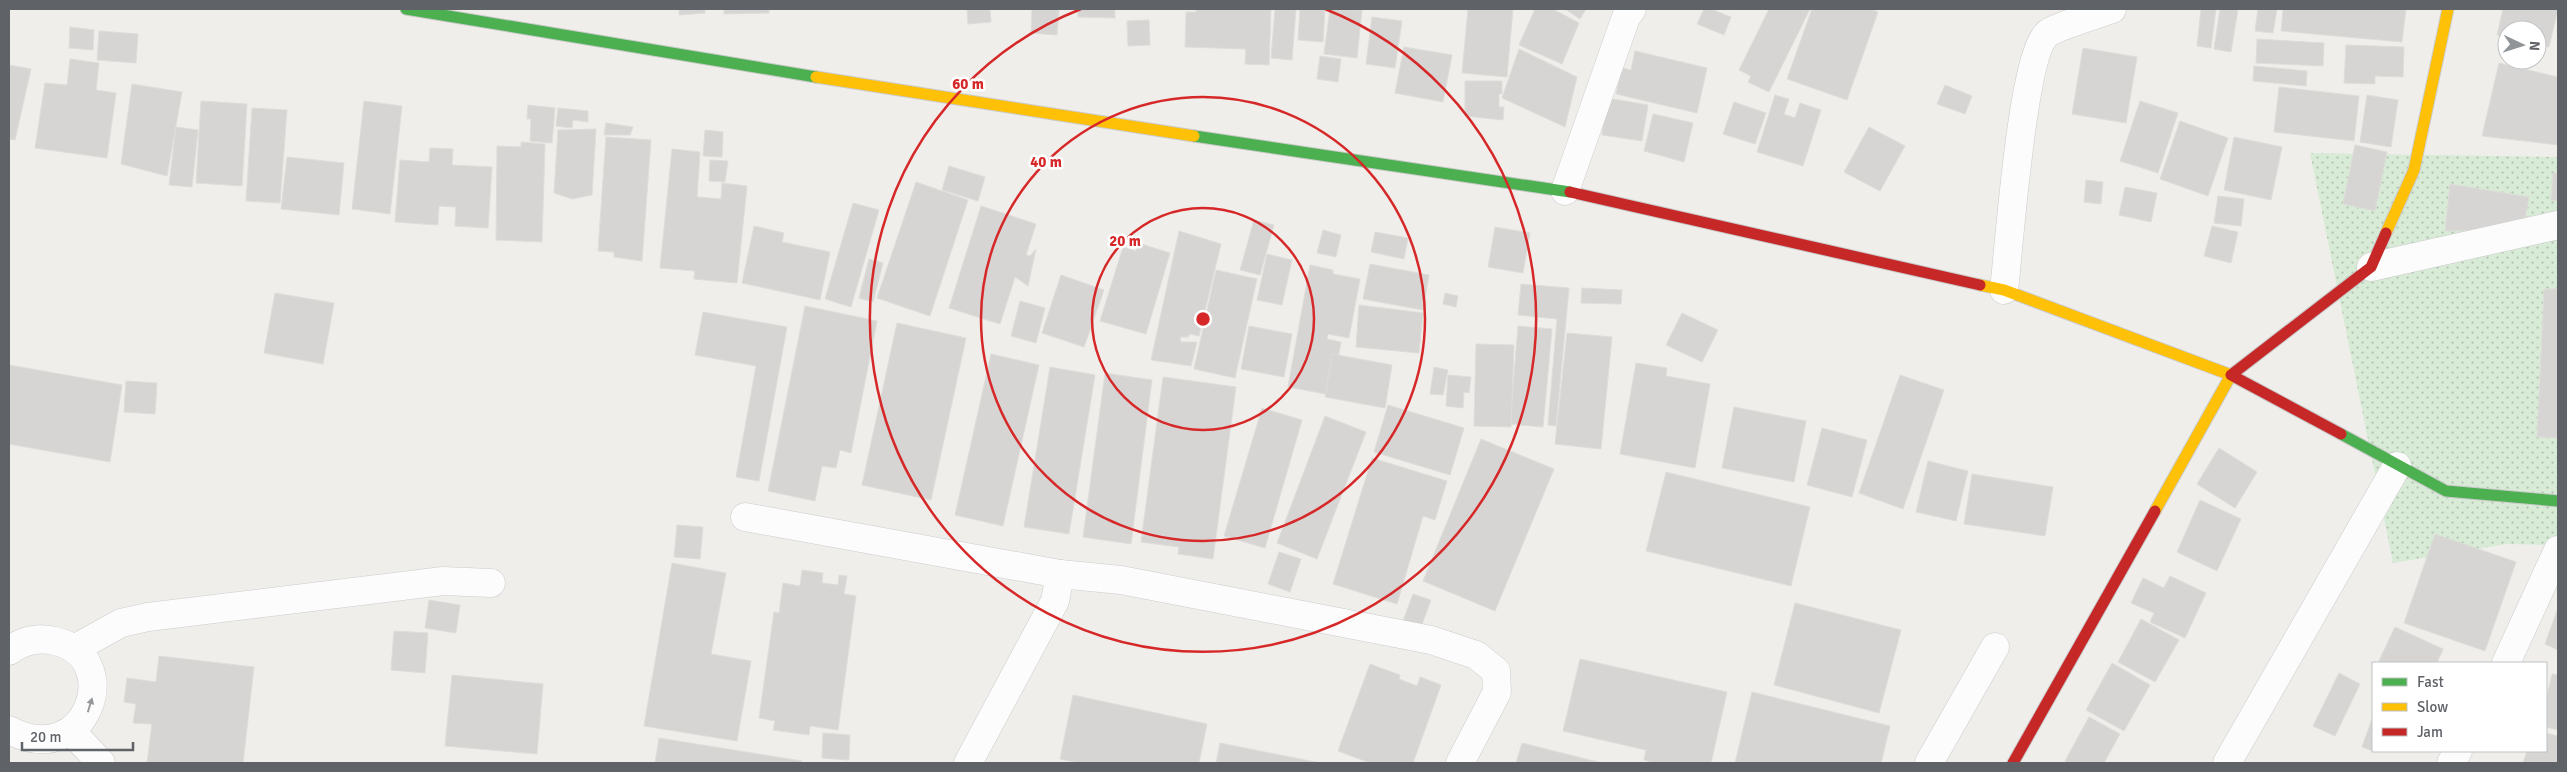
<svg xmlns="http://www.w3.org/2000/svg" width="2567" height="772" viewBox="0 0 2567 772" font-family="Signika,sans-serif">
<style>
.grass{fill:url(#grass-dots)}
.building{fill:#d6d5d3;stroke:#deddd9}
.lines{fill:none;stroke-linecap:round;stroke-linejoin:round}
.street-casing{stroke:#cbcccc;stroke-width:29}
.fast-casing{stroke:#cacacb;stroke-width:13}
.slow-casing{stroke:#cacacb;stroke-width:13}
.jam-casing{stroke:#cacacb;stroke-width:13}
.street{stroke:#fdfcfc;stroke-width:28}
.fast{stroke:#4caf50;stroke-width:11}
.slow{stroke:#ffc107;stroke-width:11}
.jam{stroke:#c62828;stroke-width:11}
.oneway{fill:#96999c}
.ring{fill:none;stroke:#d62828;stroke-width:2.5}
.centre{fill:#d62828;stroke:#fff;stroke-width:2.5}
.ring-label{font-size:15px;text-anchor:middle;font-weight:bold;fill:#d62828;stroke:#fff;stroke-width:5;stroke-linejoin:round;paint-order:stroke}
</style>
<defs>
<pattern id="grass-dots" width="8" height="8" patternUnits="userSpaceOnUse" patternTransform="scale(1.25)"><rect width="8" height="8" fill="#d8ebd6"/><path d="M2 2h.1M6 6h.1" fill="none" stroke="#b2c2b1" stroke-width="1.8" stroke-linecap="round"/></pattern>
</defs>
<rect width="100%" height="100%" fill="#efeeea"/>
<polygon class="grass" points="2310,153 2558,157 2558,545 2506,544 2393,563"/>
<g class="building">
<polygon points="679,9 705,9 705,13 679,15"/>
<polygon points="724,9 769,9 769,13 724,14"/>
<polygon points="967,9 990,9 991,22 968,24"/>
<polygon points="1032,9 1059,10 1057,35 1031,33"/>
<polygon points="1078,9 1115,9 1115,18 1078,17"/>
<polygon points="1197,9 1271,9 1269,65 1245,64 1246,49 1185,47 1186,12 1196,12"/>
<polygon points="1275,9 1296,9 1292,60 1271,58"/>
<polygon points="1300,9 1325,9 1323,42 1298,40"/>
<polygon points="1330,9 1362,10 1357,58 1324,54"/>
<polygon points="1468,9 1513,9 1507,77 1462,73"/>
<polygon points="1535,9 1553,9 1579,23 1562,64 1519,45"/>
<polygon points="1565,9 1586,9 1580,19"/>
<polygon points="1704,9 1711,9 1731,17 1724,35 1697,24"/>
<polygon points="1769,9 1810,9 1769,92 1748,82 1751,76 1739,70"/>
<polygon points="1812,9 1870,9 1878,12 1847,100 1787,79"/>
<polygon points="2201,9 2216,9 2211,48 2197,46"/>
<polygon points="2220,9 2238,9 2231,52 2214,49"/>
<polygon points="2258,9 2277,9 2273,33 2255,31"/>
<polygon points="2283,9 2406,9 2402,42 2281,31"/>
<polygon points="2503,9 2558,9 2549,47 2537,45 2537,30 2507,30 2507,37 2497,35"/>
<polygon points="1372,17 1402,21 1395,68 1366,64"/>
<polygon points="1149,20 1150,45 1128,46 1127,21"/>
<polygon points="70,27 94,30 93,50 69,48"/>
<polygon points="99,31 138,34 136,63 97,60"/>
<polygon points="2257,39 2324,43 2323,66 2256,63"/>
<polygon points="2346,45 2404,47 2403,77 2375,76 2375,84 2344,83"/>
<polygon points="1404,47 1452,55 1443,102 1395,93"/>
<polygon points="2083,48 2137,57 2126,123 2072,114"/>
<polygon points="1519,49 1577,77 1565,127 1502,98"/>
<polygon points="1635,51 1707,68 1697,113 1616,94 1622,68 1631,70"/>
<polygon points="1320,56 1341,59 1338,82 1317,79"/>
<polygon points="70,59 99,63 96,90 116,93 107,158 35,148 45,83 67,85"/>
<polygon points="2499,63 2558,77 2558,145 2482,136"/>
<polygon points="9,65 31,69 15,140 9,139"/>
<polygon points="2254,66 2307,71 2306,86 2253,81"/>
<polygon points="1465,81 1502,81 1502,94 1499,94 1499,107 1504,107 1503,120 1465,116"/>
<polygon points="132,84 182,92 167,176 121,164"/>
<polygon points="1945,85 1972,96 1965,114 1937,104"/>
<polygon points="2279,87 2359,96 2354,141 2274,132"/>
<polygon points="1775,95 1789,99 1784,114 1795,118 1800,103 1821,110 1803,166 1757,152"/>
<polygon points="2367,95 2398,100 2391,147 2360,142"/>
<polygon points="1607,98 1648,105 1642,141 1602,135"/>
<polygon points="201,101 247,104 242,186 196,183"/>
<polygon points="364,101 402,106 390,214 352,209"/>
<polygon points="2140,101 2178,113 2158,173 2120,161"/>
<polygon points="1734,102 1766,113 1755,144 1723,134"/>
<polygon points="528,105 555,108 552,143 530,141 531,119 527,119"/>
<polygon points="252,108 287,110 280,203 246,201"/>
<polygon points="558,108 588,111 588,122 573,120 572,128 556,126"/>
<polygon points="1653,114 1693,123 1684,162 1644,151"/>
<polygon points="2180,121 2228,138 2208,196 2160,179"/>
<polygon points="606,123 633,127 630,135 604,135"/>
<polygon points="176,127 198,130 192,187 169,185"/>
<polygon points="1869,127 1905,146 1880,191 1844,172"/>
<polygon points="596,129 592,195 572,199 554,193 558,130"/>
<polygon points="705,130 723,132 722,157 703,156"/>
<polygon points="606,137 651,140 642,261 614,257 614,252 598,251"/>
<polygon points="2234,137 2282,147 2271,200 2224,190"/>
<polygon points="521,142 545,144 542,242 496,240 497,146 521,147"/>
<polygon points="2355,145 2387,152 2375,211 2343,204"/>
<polygon points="430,148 453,149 452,165 492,167 488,228 455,226 456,207 439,206 438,225 395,222 400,160 429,162"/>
<polygon points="672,149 700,152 697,197 721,199 722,183 747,186 737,283 694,279 695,271 660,268"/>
<polygon points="287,157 344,163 339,215 281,209"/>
<polygon points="710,160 728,161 725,182 709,181"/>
<polygon points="949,166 985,177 978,201 942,190"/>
<polygon points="2553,173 2558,173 2558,201 2551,200"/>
<polygon points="2086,180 2103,182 2101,204 2084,202"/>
<polygon points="916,182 968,200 930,316 877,298"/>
<polygon points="2450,184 2529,197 2523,230 2445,231"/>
<polygon points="2125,187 2157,193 2151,222 2119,215"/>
<polygon points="2218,196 2244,199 2241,226 2214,223"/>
<polygon points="853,203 879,210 851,307 825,299"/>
<polygon points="981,206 1036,224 1026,255 1030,256 1036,249 1028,286 1015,277 1000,324 949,308"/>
<polygon points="1254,220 1274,225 1260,275 1240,270"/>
<polygon points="754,226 784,233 782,242 830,252 820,300 742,283"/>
<polygon points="2212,226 2238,232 2231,263 2204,256"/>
<polygon points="1495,227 1530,233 1523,273 1488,267"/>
<polygon points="1323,230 1341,235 1336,257 1317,253"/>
<polygon points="1179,231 1221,244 1199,336 1190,334 1188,337 1180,337 1181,342 1197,342 1191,366 1151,360"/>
<polygon points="1375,232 1408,238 1404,259 1371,252"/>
<polygon points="1138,243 1170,253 1146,334 1100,321 1123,247 1136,251"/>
<polygon points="1267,254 1292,260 1282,305 1257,300"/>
<polygon points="869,259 883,263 873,302 859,298"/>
<polygon points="1370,264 1429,275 1423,310 1363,299"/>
<polygon points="1310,265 1333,270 1333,274 1360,279 1349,338 1328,334 1327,339 1341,342 1331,395 1288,387"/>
<polygon points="1216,270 1257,279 1235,378 1194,369"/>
<polygon points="1061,275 1104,290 1084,347 1042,333"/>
<polygon points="1521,284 1569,288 1556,426 1548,425 1557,319 1518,315"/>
<polygon points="1582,288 1622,290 1621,304 1581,303"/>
<polygon points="2544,289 2558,289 2558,438 2537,437"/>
<polygon points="275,293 334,303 323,364 264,353"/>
<polygon points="1445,293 1458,296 1456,307 1443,304"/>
<polygon points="1020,301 1045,308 1036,343 1011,336"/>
<polygon points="1359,305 1423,313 1419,353 1356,347"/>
<polygon points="805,306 877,321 851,453 840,450 836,468 822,466 815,501 768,491"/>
<polygon points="703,312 787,327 759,481 736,477 756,366 695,355"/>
<polygon points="1682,313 1718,330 1702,362 1666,345"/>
<polygon points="897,323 966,338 931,500 862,485"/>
<polygon points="1249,326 1292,334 1284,377 1241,369"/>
<polygon points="1518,326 1552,329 1543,427 1510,424"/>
<polygon points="1567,333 1612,337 1601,449 1555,444"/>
<polygon points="1476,344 1514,345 1511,427 1474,426"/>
<polygon points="991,354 1039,365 1003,526 955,515"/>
<polygon points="1332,354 1392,365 1385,408 1325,397"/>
<polygon points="1636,363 1667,368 1666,376 1710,384 1695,468 1620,454"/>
<polygon points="9,365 122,385 110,462 9,444"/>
<polygon points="1050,367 1095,375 1069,534 1024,527"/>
<polygon points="1434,367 1448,370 1443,395 1430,394"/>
<polygon points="1105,373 1152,380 1131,544 1083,537"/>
<polygon points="1448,375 1471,377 1469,393 1464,392 1463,408 1446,406"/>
<polygon points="1900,375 1944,390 1903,509 1859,493"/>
<polygon points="1163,377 1236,387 1213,559 1178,554 1179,547 1141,542"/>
<polygon points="126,381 157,383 155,414 124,412"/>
<polygon points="1388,405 1464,428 1450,475 1374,452"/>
<polygon points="1734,407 1806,421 1794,482 1722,468"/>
<polygon points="1262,408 1302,420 1265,548 1224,536"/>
<polygon points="1325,416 1366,432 1317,559 1277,543"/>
<polygon points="1822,428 1867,440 1852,497 1807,485"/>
<polygon points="1481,439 1554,469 1495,611 1423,581"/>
<polygon points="2219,448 2257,472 2235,508 2197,484"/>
<polygon points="1372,458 1447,481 1435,520 1423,516 1397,604 1333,584"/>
<polygon points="1928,461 1968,471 1956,521 1916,512"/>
<polygon points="1666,472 1810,507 1791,586 1646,551"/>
<polygon points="1972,474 2053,487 2045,536 1964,524"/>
<polygon points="2200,500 2241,519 2217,571 2177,552"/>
<polygon points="677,525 703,527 700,559 674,557"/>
<polygon points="2435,534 2516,562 2485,651 2404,623"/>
<polygon points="1279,552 1301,559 1290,592 1268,584"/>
<polygon points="672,563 726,573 711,654 751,661 737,741 644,726"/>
<polygon points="802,570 823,573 822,583 838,585 839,575 847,576 844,594 856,596 838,730 810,726 809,735 773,730 775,721 759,718 774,612 779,613 783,583 800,586"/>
<polygon points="2170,576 2206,593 2185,638 2150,622 2154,613 2131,603 2143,578 2164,588"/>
<polygon points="1413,594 1431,600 1421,627 1403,621"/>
<polygon points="429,600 460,605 456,633 425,628"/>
<polygon points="1795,603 1901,630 1879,713 1774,685"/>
<polygon points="2558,608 2558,650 2545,644"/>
<polygon points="2141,619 2179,640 2155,682 2118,662"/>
<polygon points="2395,627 2443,649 2437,663 2378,663"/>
<polygon points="394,631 428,633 425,673 391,670"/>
<polygon points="159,656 254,667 243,763 147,763 152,724 133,723 136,704 124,702 127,678 156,682"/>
<polygon points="1580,659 1727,692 1711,763 1655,763 1644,760 1646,750 1563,731"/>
<polygon points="2112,663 2150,685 2124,731 2086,710"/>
<polygon points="1370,664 1400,675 1399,679 1417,686 1420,677 1441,685 1413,763 1370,763 1338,751"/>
<polygon points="2339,673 2360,684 2335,736 2313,726"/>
<polygon points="2552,674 2558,675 2558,730 2546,727 2546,701"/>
<polygon points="452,675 543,684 537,754 445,746"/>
<polygon points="1752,692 1890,726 1881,763 1735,763"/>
<polygon points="1073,695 1207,724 1199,763 1080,763 1060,759"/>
<polygon points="2373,716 2373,751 2362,747"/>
<polygon points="2089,717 2120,734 2104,763 2069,763 2065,761"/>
<polygon points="823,733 850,735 849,760 822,758"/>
<polygon points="2546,733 2558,736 2558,763 2523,763 2527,751 2546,751"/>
<polygon points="659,738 802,761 801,763 655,763"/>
<polygon points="1220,743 1320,763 1216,763"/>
<polygon points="1522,743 1602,763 1516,763"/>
</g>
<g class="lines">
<g class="street-casing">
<g id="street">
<polyline points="1565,191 1626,17 1632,9"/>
<polyline points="2371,267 2558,225"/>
<path d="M 2004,290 C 2009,249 2022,53 2048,33 C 2058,26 2099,14 2112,9"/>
<polyline points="745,517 1060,574"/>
<polyline points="74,649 121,623 148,617 443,581 491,583"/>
<path d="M 9,651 C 23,640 38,637 55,641 C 126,657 88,772 9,730"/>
<polyline points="2506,663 2558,550"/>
<polyline points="72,732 101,763"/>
<polyline points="968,763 1055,601 1060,574 1121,580 1431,640 1476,655 1496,671 1497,692 1460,763"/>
<polyline points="1929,763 1995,647"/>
<polyline points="2227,763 2397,466"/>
<polyline points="2451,763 2458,751"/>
</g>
</g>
<g class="fast-casing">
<g id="fast">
<polyline points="406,9 816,77"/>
<polyline points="1194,136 1570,192"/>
<polyline points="2341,434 2446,491 2558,501"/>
</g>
</g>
<g class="slow-casing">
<g id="slow">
<polyline points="816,77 1194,136"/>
<polyline points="2386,233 2414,170 2448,9"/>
<polyline points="1980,285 2004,290 2231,375 2155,511"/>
</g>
</g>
<g class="jam-casing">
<g id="jam">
<polyline points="1570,192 1980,285"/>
<polyline points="2341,434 2231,375 2371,267 2386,233"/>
<polyline points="2013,763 2155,511"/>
</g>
</g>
<use href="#street" class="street"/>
<use href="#fast" class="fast"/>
<use href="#slow" class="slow"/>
<use href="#jam" class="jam"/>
</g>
<defs><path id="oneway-solid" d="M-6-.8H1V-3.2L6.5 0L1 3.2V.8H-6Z" transform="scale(1.25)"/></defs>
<use class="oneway" href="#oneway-solid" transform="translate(90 705) rotate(-73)"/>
<g class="ring">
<circle cx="1203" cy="319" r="111"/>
<circle cx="1203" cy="319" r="222"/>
<path d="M1325 9A333 333 0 1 1 1081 9"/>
</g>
<circle cx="1203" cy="319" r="8" class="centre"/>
<g class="ring-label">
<text x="968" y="89">60 m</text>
<text x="1046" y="167">40 m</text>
<text x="1125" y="246">20 m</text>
</g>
<rect width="2567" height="772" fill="none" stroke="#5f6368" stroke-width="20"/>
<rect x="2372" y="662" width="175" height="90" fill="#ffffff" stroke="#bfc1c3"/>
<rect x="2382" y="678" width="25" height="8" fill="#4caf50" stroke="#bfc1c3"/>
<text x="2417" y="687" font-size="15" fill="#5f6368">Fast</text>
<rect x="2382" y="703" width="25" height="8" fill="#ffc107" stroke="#bfc1c3"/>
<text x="2417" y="712" font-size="15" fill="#5f6368">Slow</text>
<rect x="2382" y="728" width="25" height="8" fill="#c62828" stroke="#bfc1c3"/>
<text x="2417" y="737" font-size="15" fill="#5f6368">Jam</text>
<g transform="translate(2522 45) rotate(94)"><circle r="24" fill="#ffffff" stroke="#bfc1c3"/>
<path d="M0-4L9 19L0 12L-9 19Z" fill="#919496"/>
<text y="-8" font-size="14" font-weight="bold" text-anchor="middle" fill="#5f6368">N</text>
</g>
<path d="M22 742v8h111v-8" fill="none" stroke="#5f6368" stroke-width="2.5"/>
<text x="30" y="742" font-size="15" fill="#5f6368" stroke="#ffffff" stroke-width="4" paint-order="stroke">20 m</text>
</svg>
